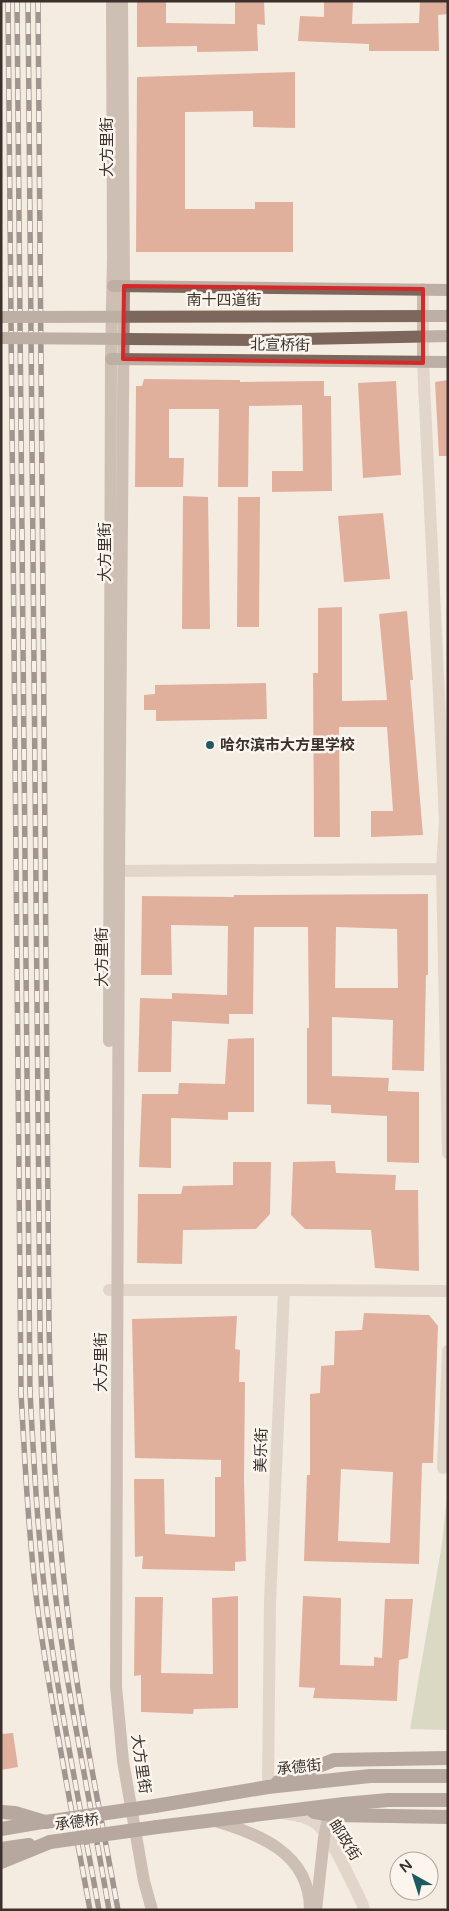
<svg xmlns="http://www.w3.org/2000/svg" width="449" height="1911" viewBox="0 0 449 1911" font-family="'Varela Round','Noto Sans SC',sans-serif">
<style>
.green{fill:#b8c4a0}
.building{fill:#c8694b;fill-rule:evenodd}
.lines{fill:none;stroke-linecap:round;stroke-linejoin:round}
.minor{stroke:#cdbbac;stroke-width:12}
.tertiary{stroke:#cdbbac;stroke-width:12}
.secondary{stroke:#a18a7d;stroke-width:12}
.primary{stroke:#7d675c;stroke-width:12}
.trunk{stroke:#6c584f;stroke-width:14}
.rail-casing{stroke:#3b302b;stroke-width:5.5}
.rail{stroke:#fbf5ee;stroke-width:4;stroke-dasharray:11;stroke-linecap:butt}
.primary-bridge{stroke:#7d675c;stroke-width:12}
.trunk-bridge{stroke:#6c584f;stroke-width:14}
.marked{fill:none;stroke:#d62828;stroke-width:4;stroke-linejoin:round}
.poi-dot{fill:#1f5a5e;stroke:#fbf5ee;stroke-width:2}
.labels{text-anchor:middle;dominant-baseline:central;stroke-width:5;stroke-linejoin:round;paint-order:stroke}
.street-label{font-size:15px;fill:#3b302b;stroke:#fbf5ee}
.poi-label{font-size:15px;font-weight:bold;fill:#3b302b;stroke:#fbf5ee;text-anchor:start}
</style>
<rect width="100%" height="100%" fill="#f4ebe1"/>
<polygon class="green" points="448,1486 448,1730 410,1729 442,1544"/>
<g class="building">
<polygon points="137,1 166,1 166,23 235,24 235,1 264,1 265,25 257,24 258,51 197,52 197,46 137,47"/>
<polygon points="324,1 353,1 352,24 419,23 420,1 448,1 448,14 438,15 439,51 369,51 369,44 298,41 300,16 324,17"/>
<polygon points="295,72 295,128 253,127 253,111 185,112 185,209 255,209 255,202 293,202 293,252 136,252 137,77"/>
<polygon points="144,379 240,380 240,382 324,381 324,396 331,396 332,491 272,492 272,471 303,471 302,405 249,406 248,487 218,487 219,409 169,409 169,458 184,458 183,487 135,487 136,386 142,386"/>
<polygon points="448,380 448,456 439,456 435,382"/>
<polygon points="396,381 401,475 363,478 358,383"/>
<polygon points="183,496 208,497 210,629 182,629"/>
<polygon points="238,497 260,497 259,627 237,627"/>
<polygon points="383,513 390,579 344,582 338,516"/>
<polygon points="342,607 342,701 387,700 379,614 407,611 413,680 410,680 423,835 371,837 371,811 393,811 387,727 339,727 340,837 314,837 313,673 318,673 318,608"/>
<polygon points="266,683 267,719 156,721 156,710 144,710 144,695 155,694 155,685"/>
<path d="M 428,894 L 428,975 L 426,975 L 424,1071 L 392,1070 L 393,1020 L 332,1017 L 332,1076 L 389,1078 L 388,1091 L 419,1092 L 419,1163 L 387,1162 L 387,1116 L 331,1113 L 331,1105 L 307,1104 L 307,1028 L 309,1028 L 308,927 L 254,927 L 253,1014 L 229,1014 L 229,1024 L 172,1021 L 171,1072 L 138,1072 L 140,998 L 172,999 L 172,993 L 227,995 L 228,926 L 171,925 L 172,975 L 141,975 L 142,896 L 234,897 L 234,895 ZM 336,927 L 397,929 L 398,988 L 335,988 Z"/>
<polygon points="254,1038 254,1112 228,1112 228,1120 171,1118 171,1168 139,1167 142,1094 178,1094 179,1083 225,1084 228,1039"/>
<polygon points="335,1161 336,1173 396,1175 395,1190 418,1190 419,1271 375,1268 371,1230 305,1229 291,1215 293,1162"/>
<polygon points="233,1162 271,1162 270,1214 256,1229 183,1230 182,1264 137,1263 138,1194 181,1194 183,1186 233,1185"/>
<path d="M 364,1313 L 429,1315 L 438,1326 L 433,1463 L 422,1463 L 419,1564 L 304,1561 L 307,1475 L 310,1475 L 310,1394 L 320,1393 L 321,1366 L 334,1365 L 335,1331 L 362,1330 ZM 341,1469 L 393,1472 L 390,1543 L 338,1541 Z"/>
<polygon points="237,1316 235,1349 240,1350 239,1382 245,1382 244,1479 246,1561 235,1562 235,1571 142,1569 143,1556 135,1557 134,1479 164,1479 165,1534 215,1537 215,1477 221,1477 221,1460 135,1458 132,1319"/>
<polygon points="238,1596 238,1708 194,1709 193,1714 141,1712 141,1675 134,1676 135,1597 163,1597 161,1673 213,1674 212,1598"/>
<polygon points="303,1596 341,1598 340,1665 374,1666 374,1657 382,1658 385,1599 413,1599 408,1658 399,1660 397,1701 313,1698 315,1688 299,1687"/>
<polygon points="13,1733 18,1767 1,1770 1,1734"/>
</g>
<g class="lines">
<g class="minor">
<polyline points="423,289 423,363 445,820 442,869 448,1153"/>
<polyline points="110,871 442,869 445,862"/>
<polyline points="284,1290 448,1291"/>
<polyline points="443,1468 448,1351"/>
</g>
<g class="tertiary">
<polyline points="109,1290 284,1290 270,1602 268,1787"/>
<path d="M 282,1813 C 294,1815 309,1817 318,1825 C 331,1836 353,1885 362,1903 L 364,1910"/>
</g>
<g class="secondary">
<polyline points="122,1 124,286 119,871 116,1686 123,1761 144,1881 152,1910"/>
<polyline points="109,1041 111,359 113,257 112,1"/>
<path d="M 212,1820 C 258,1834 310,1852 310,1910"/>
<polyline points="316,1910 324,1838 329,1814"/>
</g>
<g class="primary">
<polyline points="113,286 448,290"/>
<polyline points="111,359 448,362"/>
</g>
<g class="trunk">
<polyline points="278,1782 334,1760 448,1758"/>
<polyline points="155,1806 268,1787 370,1776 448,1776"/>
<polyline points="1,1812 15,1813 45,1822"/>
<polyline points="314,1812 333,1815 448,1817"/>
<polyline points="157,1827 344,1804 388,1800 448,1800"/>
<polyline points="1,1829 42,1822"/>
<polyline points="1,1849 29,1845"/>
<polyline points="1,1862 50,1842"/>
</g>
<g class="rail-casing">
<g id="rail">
<path d="M 8,1 L 21,1393 C 25,1466 29,1540 38,1612 C 52,1712 72,1811 90,1910"/>
<path d="M 17,1 L 30,1392 C 34,1465 38,1539 47,1611 C 60,1711 81,1810 99,1910"/>
<path d="M 28,1 L 40,1328 C 42,1440 47,1553 65,1664 C 78,1746 95,1828 109,1910"/>
<path d="M 38,1 L 49,1326 C 51,1420 56,1513 67,1607 C 78,1708 100,1809 118,1910"/>
</g>
</g>
<use href="#rail" class="rail"/>
<g class="primary-bridge">
<polyline points="1,317 448,316"/>
<polyline points="1,338 254,340 448,336"/>
</g>
<g class="trunk-bridge">
<polyline points="45,1822 155,1806"/>
<polyline points="50,1842 157,1827"/>
</g>
</g>
<path d="M0 0H449V1911H0ZM 124,286 L 423,289 L 423,363 L 123,359 Z" fill="#f4ebe1" fill-opacity=".55" fill-rule="evenodd"/>
<path class="marked" d="M 124,286 L 423,289 L 423,363 L 123,359 Z"/>
<circle class="poi-dot" cx="210" cy="745" r="5"/>
<g class="labels">
<g class="street-label">
<text transform="translate(107 147) rotate(-90)">大方里街</text>
<text x="224" y="300">南十四道街</text>
<text transform="translate(280 345) rotate(1)">北宣桥街</text>
<text transform="translate(105 552) rotate(-90)">大方里街</text>
<text transform="translate(102 957) rotate(-90)">大方里街</text>
<text transform="translate(101 1362) rotate(-90)">大方里街</text>
<text transform="translate(261 1450) rotate(-88)">美乐街</text>
<text transform="translate(141 1764) rotate(82)">大方里街</text>
<text transform="translate(299 1767) rotate(-6)">承德街</text>
<text transform="translate(77 1822) rotate(-8)">承德桥</text>
<text transform="translate(345 1840) rotate(58)">邮政街</text>
</g>
<g class="poi-label">
<text x="220" y="745">哈尔滨市大方里学校</text>
</g>
</g>
<rect width="449" height="1911" fill="none" stroke="#3b302b" stroke-width="5"/>
<g transform="translate(414 1876) rotate(321)"><circle r="24" fill="#fbf5ee" stroke="#aea6a0"/>
<path d="M0-4L9 19L0 12L-9 19Z" fill="#1f5a5e"/>
<text y="-8" font-size="14" font-weight="bold" text-anchor="middle" fill="#3b302b">N</text>
</g>
</svg>
